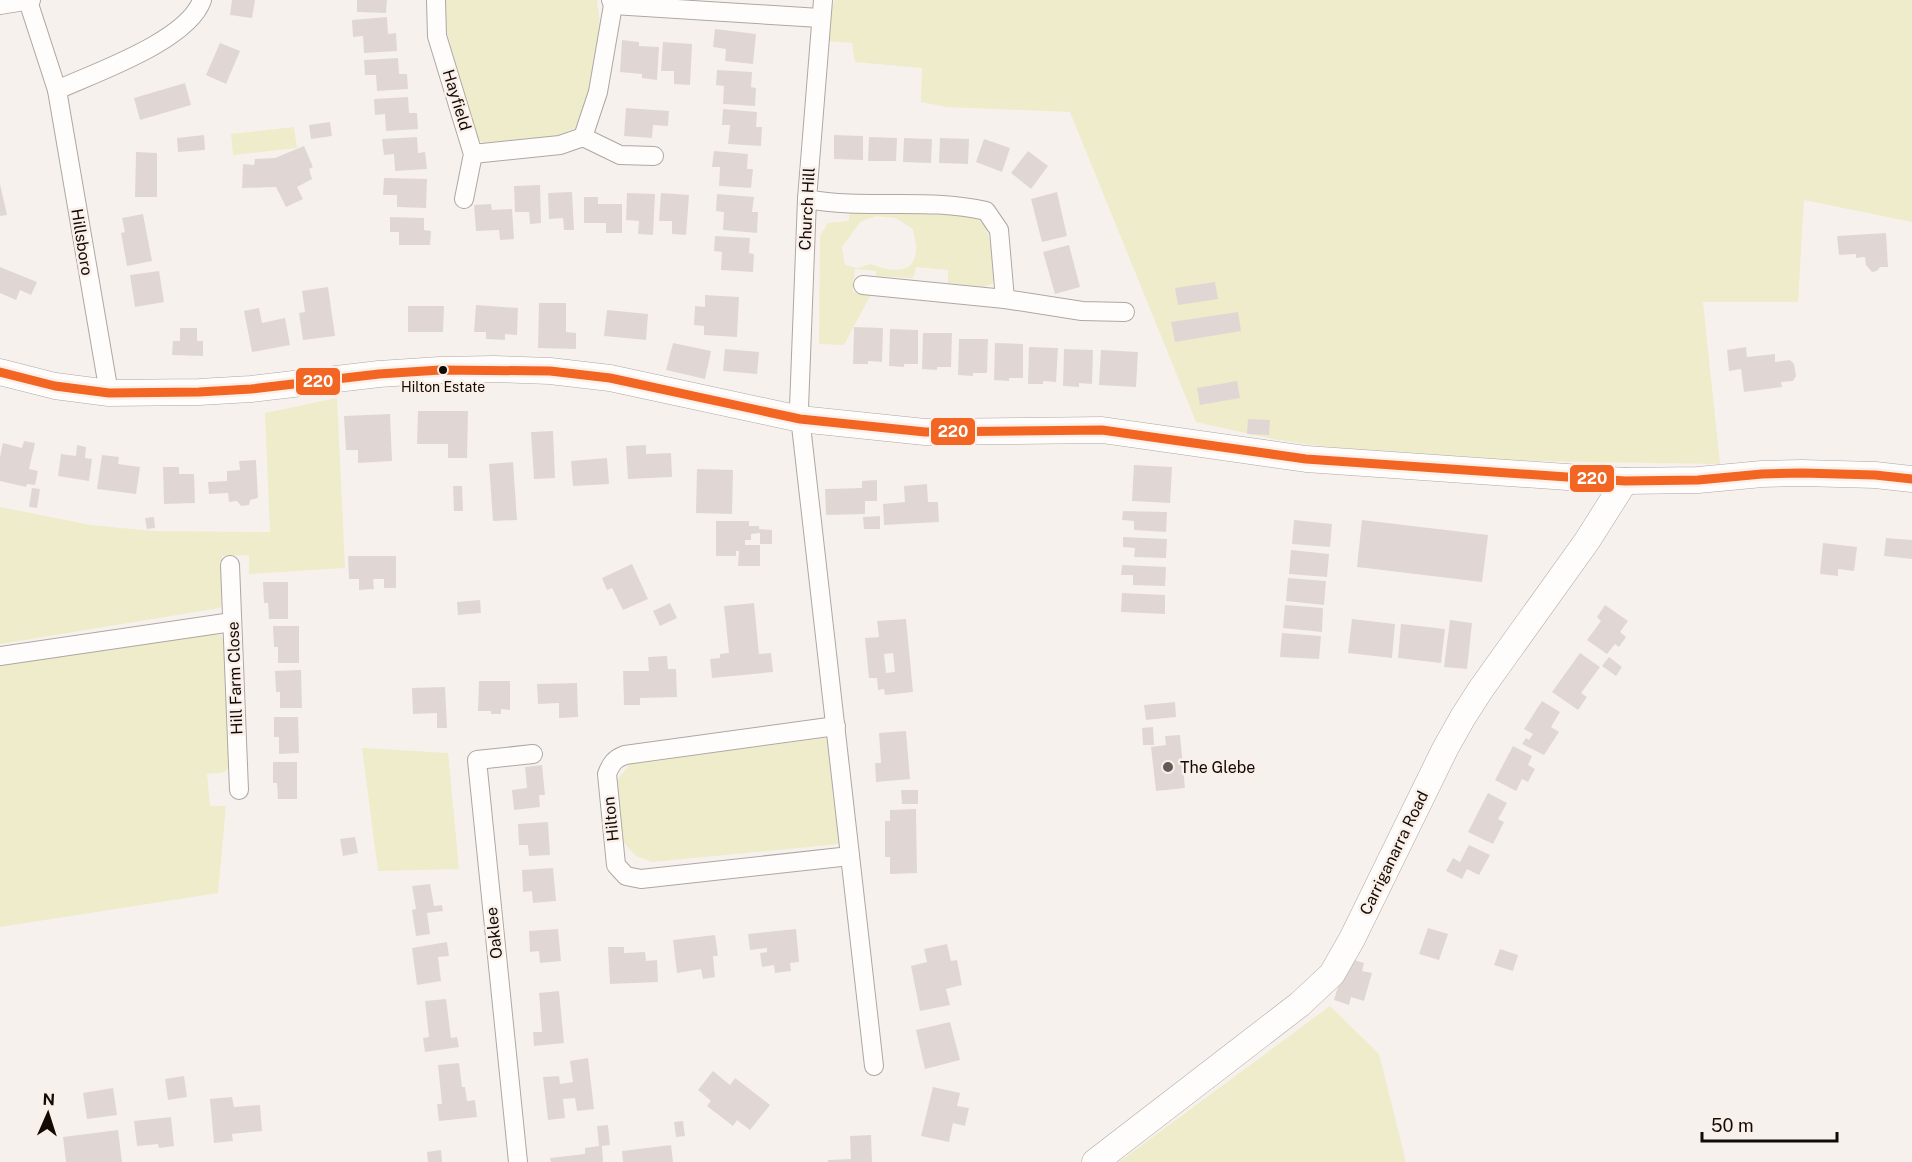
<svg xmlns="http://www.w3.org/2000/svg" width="1912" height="1162" viewBox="0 0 1912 1162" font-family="'Public Sans',sans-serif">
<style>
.green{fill:#eeecca;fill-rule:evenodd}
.building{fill:#e0d7d5;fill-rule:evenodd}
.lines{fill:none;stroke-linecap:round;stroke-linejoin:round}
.street-casing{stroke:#aea7a2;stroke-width:20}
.secondary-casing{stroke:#aea7a2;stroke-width:27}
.street{stroke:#fefdfc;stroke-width:18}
.secondary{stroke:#fefdfc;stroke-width:26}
.bus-1-casing{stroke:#fbf0e9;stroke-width:14}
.bus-1{stroke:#f26522;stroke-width:9}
.bus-dot{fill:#120a05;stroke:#fbf0e9;stroke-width:2}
.poi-dot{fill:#625b56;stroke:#fbf0e9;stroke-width:2}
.labels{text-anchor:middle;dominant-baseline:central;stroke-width:5;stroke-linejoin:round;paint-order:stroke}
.bus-label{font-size:14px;fill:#120a05;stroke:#fbf0e9}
.street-label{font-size:16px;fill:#120a05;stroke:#fbf0e9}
.poi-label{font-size:16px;fill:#120a05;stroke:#fbf0e9;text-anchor:start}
.line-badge{stroke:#fbf0e9;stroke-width:2}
.badge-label{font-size:16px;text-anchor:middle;font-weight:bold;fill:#fff}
</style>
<rect width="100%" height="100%" fill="#f7f1ed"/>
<g class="green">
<polygon points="444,0 597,0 604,56 582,125 547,140 486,146 476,137 443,19"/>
<path d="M 835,0 L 1912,0 L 1912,222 L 1804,200 L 1798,302 L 1703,302 L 1720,464 C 1574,461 1425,464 1280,440 C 1252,435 1224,428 1196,422 L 1070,112 L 947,107 L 921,102 L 922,68 L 855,62 L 852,43 L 825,41 L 825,18 Z"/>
<polygon points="294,127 297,148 233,155 231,134"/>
<path d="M 849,211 L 972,216 L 985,225 L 999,270 L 992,284 L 984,287 L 948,283 L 948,270 L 916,267 L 913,278 L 876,276 L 876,271 L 855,269 L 853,292 L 870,293 L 870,296 L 844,345 L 819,344 L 820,236 L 828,223 L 849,221 ZM 876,216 L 896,218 L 913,229 C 914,235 916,242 916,249 C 916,277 887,271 871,264 L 858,268 L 845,265 L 842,247 L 860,222 Z"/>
<polygon points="337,398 345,568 249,574 249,555 222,556 223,603 220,608 0,644 0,507 90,525 153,531 270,532 265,413"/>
<path d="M 206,633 L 221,635 L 226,647 L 232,762 C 226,776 220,772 207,774 L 210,806 L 226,806 L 218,893 L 0,927 L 0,666 Z"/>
<polygon points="827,738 839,844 652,862 636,856 623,842 617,818 617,780 631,763"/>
<polygon points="362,748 448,753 459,869 378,871"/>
<polygon points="1330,1006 1379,1054 1406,1162 1119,1162"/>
</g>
<g class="building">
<polygon points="232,0 255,0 252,18 230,15"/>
<polygon points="357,0 387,0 386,13 357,12"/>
<polygon points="387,17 388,34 396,33 397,51 364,53 363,36 353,37 352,20"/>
<polygon points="715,29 756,34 753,64 725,61 726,49 713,47"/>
<polygon points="622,40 639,42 639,46 659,47 657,80 642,78 642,74 620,72"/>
<polygon points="663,42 692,44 690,85 674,84 674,71 661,71"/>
<polygon points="220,43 240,51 226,84 206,75"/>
<polygon points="398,58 399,74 407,74 408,89 377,91 376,75 365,75 364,60"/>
<polygon points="717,70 752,72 751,87 756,88 755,106 723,104 724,86 716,85"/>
<polygon points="185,83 191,105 140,120 134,98"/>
<polygon points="408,97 409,113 417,113 418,129 386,131 385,114 375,115 374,99"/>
<polygon points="626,108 669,111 668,126 653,125 652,138 624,136"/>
<polygon points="723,109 757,112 756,127 762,127 761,146 728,144 730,125 722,125"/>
<polygon points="330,122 332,136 311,139 309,125"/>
<polygon points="204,135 205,150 178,152 177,138"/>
<polygon points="834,135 863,136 863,160 834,159"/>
<polygon points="417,137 418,153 425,152 427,169 395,171 394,154 384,155 382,139"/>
<polygon points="869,137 897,138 896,161 868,161"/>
<polygon points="904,138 932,139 931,163 903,162"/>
<polygon points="940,138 969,139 968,164 939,163"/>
<polygon points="984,139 1010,148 1002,172 976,162"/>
<polygon points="304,146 313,167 309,169 312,179 297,187 303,199 286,207 276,187 242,188 243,164 254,165 255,159 275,158"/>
<polygon points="714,151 748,154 747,169 753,169 751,188 719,186 720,167 712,167"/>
<polygon points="1028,151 1048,166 1031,189 1011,173"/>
<polygon points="136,152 157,153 157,197 135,197"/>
<polygon points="384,178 427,179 426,208 397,207 397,195 383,195"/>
<polygon points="0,184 7,215 0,216"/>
<polygon points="540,185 541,223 530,224 529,212 515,212 514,186"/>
<polygon points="572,192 574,230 564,230 563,218 549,219 548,193"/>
<polygon points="1057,192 1067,236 1042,242 1031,199"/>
<polygon points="627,193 655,194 653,235 638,234 639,221 626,220"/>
<polygon points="661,193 689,195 686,235 672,234 672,221 659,221"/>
<polygon points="717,194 754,197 752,212 758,212 757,233 723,230 724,212 716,211"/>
<polygon points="584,197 598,197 598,204 622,204 622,233 606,233 606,223 584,223"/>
<polygon points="491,204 492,210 512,209 514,239 500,240 499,230 476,231 474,205"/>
<polygon points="143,214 152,261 127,266 121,233 125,232 122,218"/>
<polygon points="390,217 424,218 424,230 431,231 430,245 399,245 399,232 390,232"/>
<polygon points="1886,233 1888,267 1880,267 1877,271 1872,272 1866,265 1865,257 1856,258 1856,254 1839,255 1837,236"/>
<polygon points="715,236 750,238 749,253 754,254 753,272 721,270 722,252 714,251"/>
<polygon points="1069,245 1080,287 1055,294 1043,252"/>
<polygon points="0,267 37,282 31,295 20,290 16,300 0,293"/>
<polygon points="159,271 164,302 135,307 130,275"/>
<polygon points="1215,282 1218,299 1178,305 1175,288"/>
<polygon points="328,287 335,336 303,340 299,313 305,312 302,291"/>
<polygon points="705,295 739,297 737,337 704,335 704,326 694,325 695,306 705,307"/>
<polygon points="539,303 566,303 566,332 576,333 576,349 538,348"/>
<polygon points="476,305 518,308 517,335 505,334 505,340 486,339 486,332 474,332"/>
<polygon points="408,306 444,306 443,332 408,332"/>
<polygon points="259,308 262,323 285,318 290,345 252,352 244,311"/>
<polygon points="607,310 648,314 646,340 604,336"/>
<polygon points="1238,312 1241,331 1175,342 1171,322"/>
<polygon points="854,327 883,328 882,362 868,361 868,364 853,364"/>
<polygon points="180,328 197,328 197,341 203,341 203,356 172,355 173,341 180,341"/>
<polygon points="890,329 918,330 918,364 904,364 904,367 889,366"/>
<polygon points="923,333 952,333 951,367 937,367 937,370 922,369"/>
<polygon points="959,339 988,339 987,373 973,373 973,376 958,375"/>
<polygon points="673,343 711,351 705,379 666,370"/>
<polygon points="995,343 1023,344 1023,378 1009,378 1009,381 994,380"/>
<polygon points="1029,347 1058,348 1056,382 1043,381 1043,384 1028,384"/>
<polygon points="1746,347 1747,357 1775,354 1775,362 1790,360 1794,364 1796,376 1793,381 1781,382 1782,387 1744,392 1741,369 1729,371 1727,350"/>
<polygon points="725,349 759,352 757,374 723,371"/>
<polygon points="1064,349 1093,350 1092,384 1079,383 1079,387 1063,386"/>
<polygon points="1101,350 1138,352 1136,387 1099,385"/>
<polygon points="1237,381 1240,398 1200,405 1197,388"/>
<polygon points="418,411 468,411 467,458 448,458 448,444 417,444"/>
<polygon points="390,414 392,461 358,463 358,450 346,450 344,416"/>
<polygon points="1248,419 1270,420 1269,435 1247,434"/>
<polygon points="553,431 555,478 534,479 531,432"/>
<polygon points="24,441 35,443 29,469 38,471 35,485 27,484 26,487 0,481 0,457 3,443 22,448"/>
<polygon points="77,445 86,447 85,458 92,459 89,481 58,476 61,454 76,456"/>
<polygon points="646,445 646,454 671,453 672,477 628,479 626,446"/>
<polygon points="102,455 119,457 118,464 140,467 136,494 97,489"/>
<polygon points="607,458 609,484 573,486 571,461"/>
<polygon points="256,460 258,498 250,500 249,505 241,506 237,501 229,502 228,493 209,494 208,482 227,481 227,471 240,470 239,461"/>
<polygon points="513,462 517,520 493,521 489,464"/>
<polygon points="1134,465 1172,467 1170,503 1132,501"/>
<polygon points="163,467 179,467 179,474 194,474 195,503 164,504"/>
<polygon points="697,469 733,470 732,514 696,513"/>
<polygon points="877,480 877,501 865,501 865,514 826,515 825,489 862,488 862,481"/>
<polygon points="927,484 928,502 938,502 939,522 884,525 883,504 905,502 904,486"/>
<polygon points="453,486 462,486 463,511 454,511"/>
<polygon points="32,488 40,489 37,508 29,507"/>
<polygon points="1123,511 1167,512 1166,532 1134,530 1134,521 1122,520"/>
<polygon points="880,516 880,529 864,529 863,517"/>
<polygon points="154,517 155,528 147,529 145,518"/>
<polygon points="1294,520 1332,524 1330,547 1292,544"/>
<polygon points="1362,520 1488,535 1482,582 1357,567"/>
<polygon points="716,521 749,521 749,526 759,526 759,529 772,530 772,544 760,544 760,533 751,534 751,540 745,540 745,545 760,545 760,566 738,566 739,551 736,551 736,556 716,556"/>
<polygon points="1123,537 1167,539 1166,558 1134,557 1135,548 1123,547"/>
<polygon points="1886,538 1912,540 1912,559 1884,556"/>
<polygon points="1823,543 1857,547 1854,571 1838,569 1838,576 1820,574"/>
<polygon points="1291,550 1329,554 1327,577 1289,574"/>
<polygon points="348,556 396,556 396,588 384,588 384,579 373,579 374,589 359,590 359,579 349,579"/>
<polygon points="632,564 648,599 623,610 612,588 607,590 602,578"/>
<polygon points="1122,565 1166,567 1165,586 1133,585 1133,575 1121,575"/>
<polygon points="1288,578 1326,581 1324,605 1286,601"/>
<polygon points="263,582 288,582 288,619 269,619 268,603 264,603"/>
<polygon points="1122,593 1165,595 1165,614 1121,612"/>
<polygon points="480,600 481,613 458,615 457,602"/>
<polygon points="670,603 677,618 660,626 653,611"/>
<polygon points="754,603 759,654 771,653 773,672 712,678 710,659 720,658 720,654 729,653 724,606"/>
<polygon points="1285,605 1323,608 1322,632 1283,628"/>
<polygon points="1605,605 1628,621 1620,632 1626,637 1619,647 1615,644 1607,654 1587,640 1601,621 1597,617"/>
<path d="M 906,619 L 913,692 L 885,695 L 884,689 L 878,690 L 877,678 L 869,678 L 865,638 L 879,637 L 877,621 ZM 893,653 L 895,672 L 886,673 L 884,654 Z"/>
<polygon points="1352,619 1395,624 1392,658 1348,653"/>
<polygon points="1450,620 1472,623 1467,669 1444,667"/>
<polygon points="1401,624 1445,629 1441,663 1398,658"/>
<polygon points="273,626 299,626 299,663 278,663 278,647 274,647"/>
<polygon points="1282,633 1321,636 1319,659 1280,657"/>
<polygon points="1580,653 1600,667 1581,693 1587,697 1578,710 1552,692"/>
<polygon points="667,656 668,669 676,669 677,697 640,698 640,705 624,705 623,671 649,671 648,657"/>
<polygon points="1609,657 1622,667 1616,676 1602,666"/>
<polygon points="301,670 302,708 280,708 280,692 276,692 275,671"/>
<polygon points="479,681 510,681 510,710 501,709 501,714 491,714 491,711 478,711"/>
<polygon points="577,683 578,717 559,718 559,703 538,704 537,684"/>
<polygon points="445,687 447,728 437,728 437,713 413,714 412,688"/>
<polygon points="1542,701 1560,712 1551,727 1559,732 1544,755 1522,744 1526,738 1529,740 1533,734 1524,729"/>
<polygon points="1175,702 1176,717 1146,720 1144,705"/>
<polygon points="274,717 298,717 299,753 279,754 279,737 274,737"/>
<polygon points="1153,727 1154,745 1143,745 1142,728"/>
<polygon points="906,731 910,779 876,782 875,763 881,763 879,733"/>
<polygon points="1180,735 1185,788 1156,791 1151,747 1166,745 1165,736"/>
<polygon points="1513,746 1532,756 1528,765 1535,769 1528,782 1522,779 1516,791 1495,780"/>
<polygon points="273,762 297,762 297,799 278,799 277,783 273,783"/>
<polygon points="542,765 545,795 539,795 540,807 514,810 512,790 527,788 525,767"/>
<polygon points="901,790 918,790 918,804 902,804"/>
<polygon points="1488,793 1507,803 1498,819 1504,822 1493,844 1468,832"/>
<polygon points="916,809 917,873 890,874 890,857 885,857 885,821 890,821 890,810"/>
<polygon points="548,822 550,855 529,856 528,845 519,845 518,824"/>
<polygon points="355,837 358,853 343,856 340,839"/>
<polygon points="1469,845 1490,855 1479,875 1467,869 1462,879 1446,871 1453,858 1460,862"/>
<polygon points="553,868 556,901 533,903 532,891 523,892 522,870"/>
<polygon points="430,884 434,906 442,905 443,911 427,913 430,934 416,936 412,910 416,909 412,886"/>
<polygon points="1428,928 1448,934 1439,960 1419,954"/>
<polygon points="558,929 561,961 540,963 539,951 530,952 529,931"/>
<polygon points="796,929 799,962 790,963 791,971 775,973 774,965 762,967 760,953 767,952 767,948 750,950 748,934"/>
<polygon points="715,935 718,956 713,956 715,977 703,979 701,969 677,973 673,940"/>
<polygon points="447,942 449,956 438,957 441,981 417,985 412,948"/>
<polygon points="947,944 951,961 957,960 962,985 946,989 950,1005 920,1011 911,966 927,962 924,949"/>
<polygon points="608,947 624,947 624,953 645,952 646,961 657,960 658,982 610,984"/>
<polygon points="1500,949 1518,955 1513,971 1494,965"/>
<polygon points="1347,958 1364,963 1362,971 1372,973 1364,1001 1351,997 1349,1005 1334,1000"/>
<polygon points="559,991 564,1043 534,1046 533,1032 542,1032 539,993"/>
<polygon points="446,999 451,1038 457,1037 459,1047 425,1052 423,1038 429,1037 425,1001"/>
<polygon points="950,1022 960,1060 925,1069 916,1030"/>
<polygon points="588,1058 594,1109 577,1111 575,1098 563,1099 565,1118 548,1120 543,1077 559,1076 560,1084 573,1082 570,1061"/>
<polygon points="459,1063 462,1087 465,1087 467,1101 475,1100 477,1117 439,1121 437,1104 442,1104 438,1065"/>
<polygon points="713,1071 730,1085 735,1078 770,1105 750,1130 737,1120 733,1126 707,1106 711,1101 698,1090"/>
<polygon points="184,1076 187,1097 168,1100 165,1079"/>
<polygon points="933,1087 960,1093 957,1106 969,1108 965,1126 953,1123 949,1142 921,1136"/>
<polygon points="113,1088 117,1115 87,1119 83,1093"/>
<polygon points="232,1097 234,1107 260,1105 262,1131 232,1134 233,1141 214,1143 210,1099"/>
<polygon points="171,1117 174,1146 159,1148 158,1144 137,1146 134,1121"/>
<polygon points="683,1121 685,1136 676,1137 674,1122"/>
<polygon points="608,1125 610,1145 602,1146 603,1162 551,1162 550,1158 585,1154 585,1148 599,1146 597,1126"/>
<polygon points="118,1130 122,1162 66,1162 63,1137"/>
<polygon points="871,1135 872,1162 828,1162 828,1160 851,1159 850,1136"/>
<polygon points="671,1145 673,1162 623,1162 622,1151"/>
<polygon points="441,1150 442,1162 428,1162 427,1152"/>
</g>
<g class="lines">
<g class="street-casing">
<g id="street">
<polyline points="436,0 437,36 473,154 464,199"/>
<polyline points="823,0 807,199 799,408 874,1066"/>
<polyline points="28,1 57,90 109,393"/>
<polyline points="0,5 31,0"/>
<polyline points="613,5 820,18"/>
<path d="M 57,90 C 94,73 188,41 202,0"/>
<polyline points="583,137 620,155 654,156"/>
<polyline points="473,154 560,145 583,137 598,92 613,5 611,0"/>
<path d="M 807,199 C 866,210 927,197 986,211 L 999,230 L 1005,299"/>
<polyline points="863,285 1005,299 1082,311 1125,312"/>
<polyline points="230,565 239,790"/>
<polyline points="0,656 232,622"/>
<path d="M 836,726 L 625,755 C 614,759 611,764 607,774 L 616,865 L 626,876 L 641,879 L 850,856"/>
<polyline points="518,1162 477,760 533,754"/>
</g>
</g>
<g class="secondary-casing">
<g id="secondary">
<polyline points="0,372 55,386 109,393 199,392 251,389 379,374 440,370 494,369 550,371 610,378 800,419 925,432 1102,430 1306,459 1625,481 1698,480 1762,474 1802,473 1875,475 1912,479"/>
<polyline points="1095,1162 1300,1004 1332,974 1352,939 1445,749 1463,717 1481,689 1587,541 1625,481"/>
</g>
</g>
<use href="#street" class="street"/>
<use href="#secondary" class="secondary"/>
<g class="bus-1-casing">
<polyline id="bus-1" points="0,372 55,386 109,393 199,392 251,389 379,374 440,370 550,371 610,378 800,419 925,432 1102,430 1306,459 1625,481 1698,480 1762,474 1802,473 1875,475 1912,479"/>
</g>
<use href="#bus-1" class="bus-1"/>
</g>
<circle class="bus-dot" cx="443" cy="370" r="5"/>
<circle class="poi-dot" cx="1168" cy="767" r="6"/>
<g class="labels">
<g class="bus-label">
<text x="443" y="387">Hilton Estate</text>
</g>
<g class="street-label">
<text transform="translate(457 100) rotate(73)">Hayfield</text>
<text transform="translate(807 209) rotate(-87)">Church Hill</text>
<text transform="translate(82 242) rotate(81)">Hillsboro</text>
<text transform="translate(235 678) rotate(-92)">Hill Farm Close</text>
<text transform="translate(611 819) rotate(-96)">Hilton</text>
<text transform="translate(1394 853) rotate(-64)">Carriganarra Road</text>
<text transform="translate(494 933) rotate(-96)">Oaklee</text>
</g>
<g class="poi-label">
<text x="1180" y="767">The Glebe</text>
</g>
</g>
<g class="line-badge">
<rect x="295" y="367" width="46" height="29" rx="6" fill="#f26522"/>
<rect x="930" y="417" width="46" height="29" rx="6" fill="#f26522"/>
<rect x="1569" y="464" width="46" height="29" rx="6" fill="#f26522"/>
</g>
<g class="badge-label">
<text x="318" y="387">220</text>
<text x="953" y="437">220</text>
<text x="1592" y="484">220</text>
</g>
<g transform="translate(48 1114) rotate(3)" stroke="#fbf0e9" stroke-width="4.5" paint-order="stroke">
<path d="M0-4.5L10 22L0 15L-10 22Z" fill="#120a05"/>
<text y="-9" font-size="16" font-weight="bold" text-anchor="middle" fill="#120a05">N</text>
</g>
<path d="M1702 1132v9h135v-9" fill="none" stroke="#120a05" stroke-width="3"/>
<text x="1711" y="1132" font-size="18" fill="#120a05" stroke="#fbf0e9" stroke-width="4.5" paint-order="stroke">50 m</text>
</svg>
